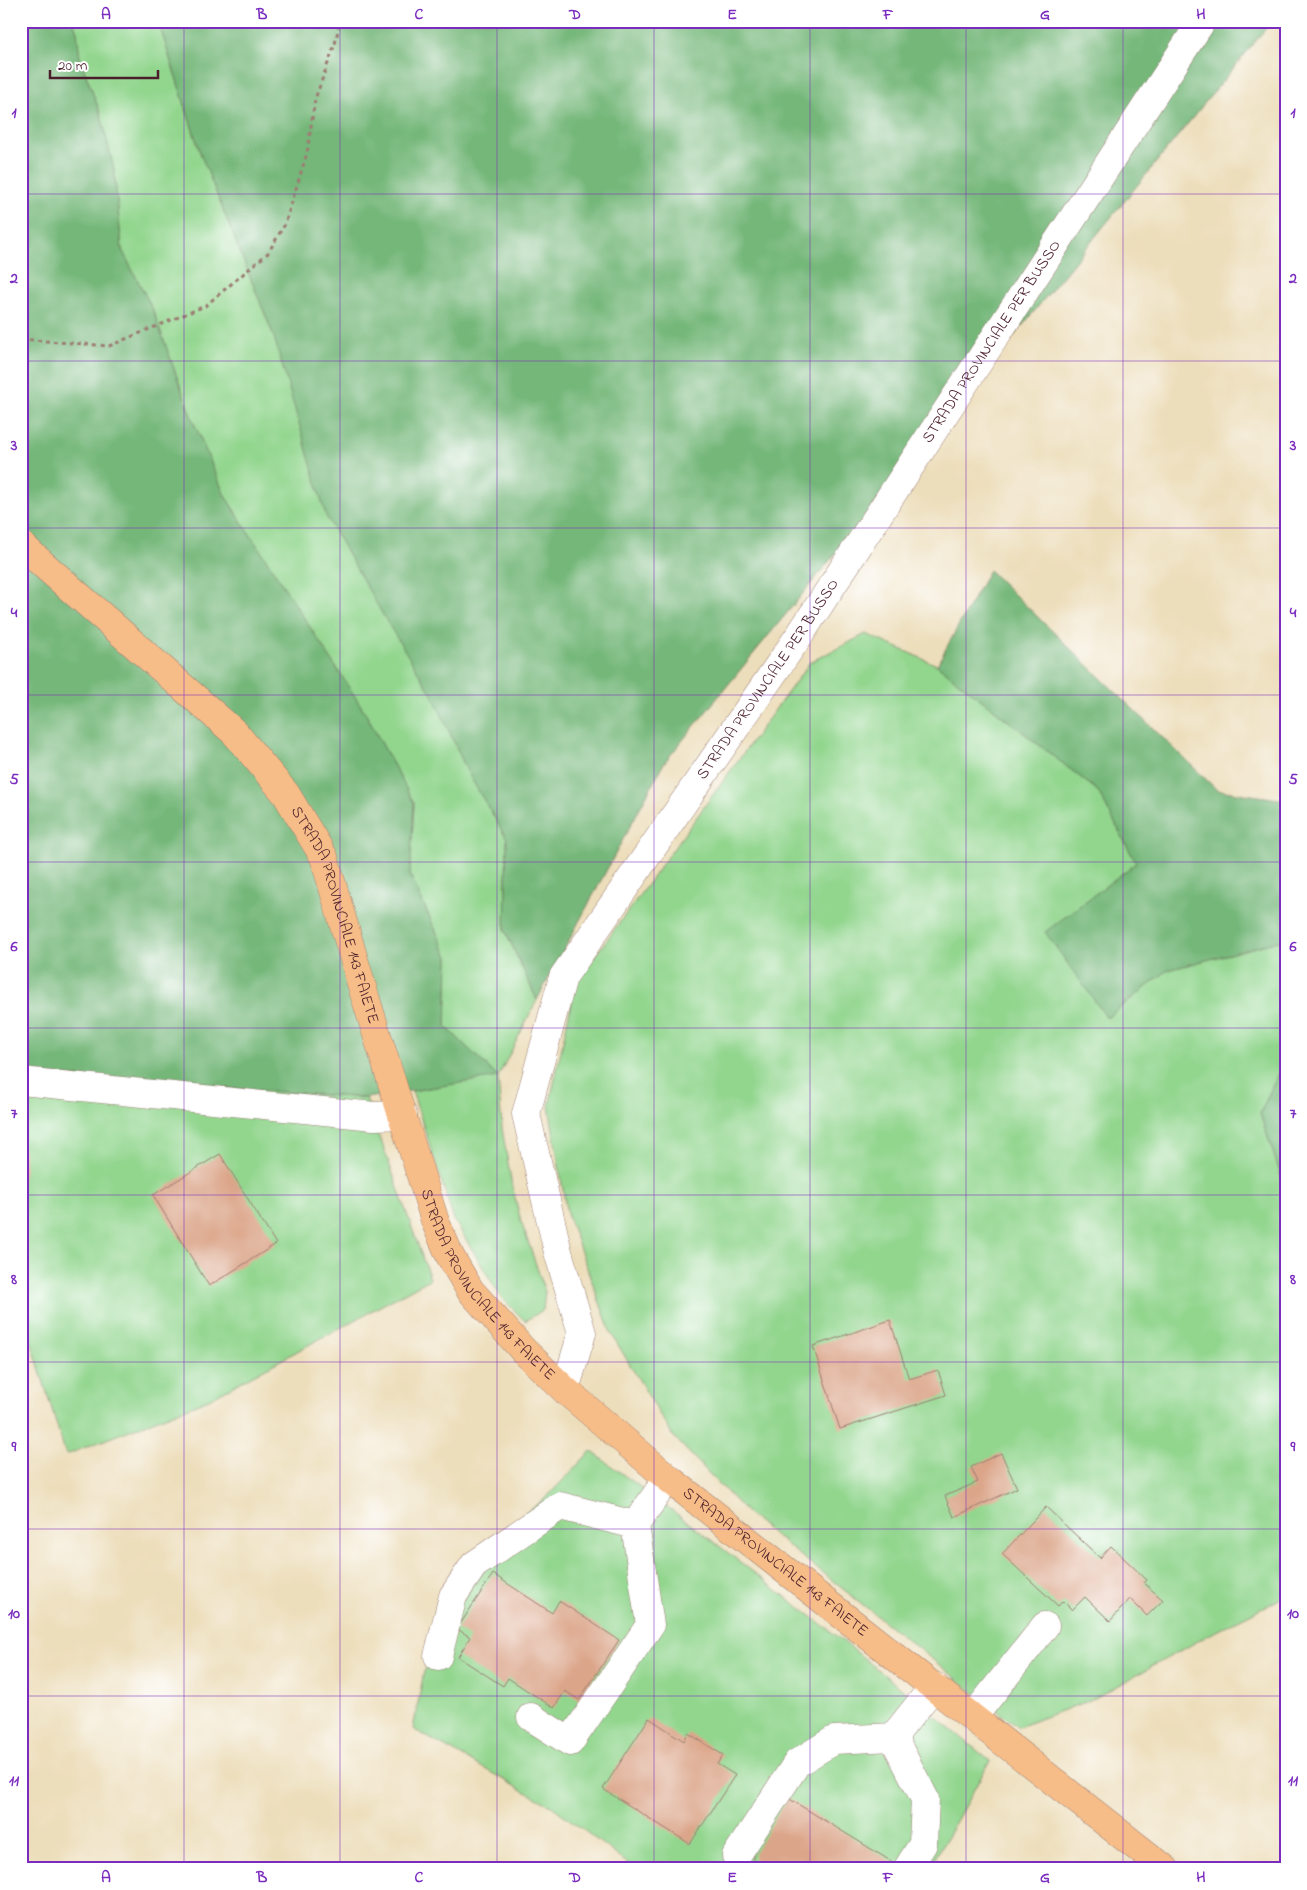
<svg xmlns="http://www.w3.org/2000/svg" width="1307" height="1890" viewBox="0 0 1307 1890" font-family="'Indie Flower',sans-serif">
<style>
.green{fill:#92d68e;stroke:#6e7a5c}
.forest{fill:#75b779;stroke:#606b52}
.building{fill:#dba589}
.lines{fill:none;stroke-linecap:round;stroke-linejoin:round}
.minor-casing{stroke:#9c7e73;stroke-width:29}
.major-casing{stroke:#9c7e73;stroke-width:29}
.path{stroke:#9c7e73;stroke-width:3;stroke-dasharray:4 4;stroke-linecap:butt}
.minor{stroke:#fff;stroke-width:28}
.major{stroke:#f7bd88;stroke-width:28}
.grid{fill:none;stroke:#7b2cbf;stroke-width:1;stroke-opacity:0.55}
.labels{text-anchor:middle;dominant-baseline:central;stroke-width:4.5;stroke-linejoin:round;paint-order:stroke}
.street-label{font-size:16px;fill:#4a1f2b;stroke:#fff}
.neatline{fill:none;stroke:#7b2cbf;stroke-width:2}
.grid-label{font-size:16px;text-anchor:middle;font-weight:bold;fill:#7b2cbf}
</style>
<rect width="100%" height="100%" fill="#fff"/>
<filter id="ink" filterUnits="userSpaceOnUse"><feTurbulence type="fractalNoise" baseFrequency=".02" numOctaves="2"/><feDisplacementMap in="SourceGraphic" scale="10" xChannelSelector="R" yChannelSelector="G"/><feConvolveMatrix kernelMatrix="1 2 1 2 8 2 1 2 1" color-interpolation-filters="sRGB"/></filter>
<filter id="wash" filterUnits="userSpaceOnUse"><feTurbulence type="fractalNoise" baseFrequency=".0096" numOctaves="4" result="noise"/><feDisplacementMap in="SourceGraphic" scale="20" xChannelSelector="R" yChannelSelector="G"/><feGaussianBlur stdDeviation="1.12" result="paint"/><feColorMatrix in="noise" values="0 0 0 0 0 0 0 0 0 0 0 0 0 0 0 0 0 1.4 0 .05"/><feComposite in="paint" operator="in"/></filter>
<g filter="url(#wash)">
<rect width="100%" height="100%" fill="#eddebb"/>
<g class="green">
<polygon points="73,21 158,21 201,155 273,334 468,773 507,839 505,930 537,1000 498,1077 502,1128 512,1186 521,1221 545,1291 543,1310 525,1321 501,1297 454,1220 412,1091 497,1076 446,1027 448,957 410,875 414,803 363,709 225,496 191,416 153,310 122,250 114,170 101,115 80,59 77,32"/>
<polygon points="866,634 937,665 1098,791 1136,863 1046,932 1107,1018 1168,970 1286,939 1286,1056 1260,1114 1286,1190 1286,1596 1218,1630 1093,1699 1018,1727 749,1515 672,1435 611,1333 567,1214 549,1106 576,982 810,662"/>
<polygon points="21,1073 366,1098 430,1279 209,1399 66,1455 31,1341 21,1340"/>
<polygon points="591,1451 685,1520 833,1633 990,1761 929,1869 635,1869 553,1807 413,1729 439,1594 466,1557 546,1498"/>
</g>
<g class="forest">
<polygon points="21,21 73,21 77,32 80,59 101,115 114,170 122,250 153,310 191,416 225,496 363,709 414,803 410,875 448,957 446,1027 498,1077 366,1098 21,1073"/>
<polygon points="158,21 1272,21 664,763 537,1000 505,930 507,839 468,773 433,696 387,622 326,516 273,334 201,155"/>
<polygon points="989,570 1217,790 1286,800 1286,939 1168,970 1107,1018 1045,932 1136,863 1098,791 937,665"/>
<polygon points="1286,1056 1286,1190 1260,1114"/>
</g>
<g id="blocks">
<g class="building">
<polygon points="21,1145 24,1151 25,1169 22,1184"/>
<polygon points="220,1154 276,1244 209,1286 153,1195"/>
<polygon points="890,1320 909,1379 938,1370 946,1395 840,1429 813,1346"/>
<polygon points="1001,1453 1017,1488 954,1517 945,1496 978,1482 971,1467"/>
<polygon points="1046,1507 1100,1558 1111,1546 1147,1580 1144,1583 1163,1600 1147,1616 1130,1599 1110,1621 1085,1597 1072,1610 1063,1601 1058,1606 1002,1554"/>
<polygon points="493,1574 552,1613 559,1601 619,1640 579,1700 565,1691 554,1708 508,1678 503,1686 458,1657 470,1637 457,1629"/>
<polygon points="649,1718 684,1741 688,1733 723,1755 717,1764 735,1775 690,1844 603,1789"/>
<polygon points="788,1798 894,1863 891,1869 758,1869 754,1862 754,1853"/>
</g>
</g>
</g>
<g filter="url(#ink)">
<use href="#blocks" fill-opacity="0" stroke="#9c7e73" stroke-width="1"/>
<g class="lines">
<g class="minor-casing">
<g id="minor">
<polyline points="21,1081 374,1116 403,1115"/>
<path id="s1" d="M 565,1390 L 582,1333 L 558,1252 L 526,1114 L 563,977 L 801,633 L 1202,21"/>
<polyline points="438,1656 453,1596 474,1565 560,1506 635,1525"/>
<polyline points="531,1717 570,1742 650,1625 635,1525 668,1478"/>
<polyline points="973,1717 1045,1626"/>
<polyline points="893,1737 925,1799 923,1844 907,1869"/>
<polyline points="736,1856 797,1763 834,1740 893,1737 934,1686"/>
</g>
</g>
<g class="major-casing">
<g id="major">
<path id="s2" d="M 21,545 L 235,733 L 286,794 L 324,857 L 363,990 L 435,1221 L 450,1256 L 470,1290 L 523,1350 L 565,1390 L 668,1478 L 1165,1869"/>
</g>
</g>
<polyline class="path" points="21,339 109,346 205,306 268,253 285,224 307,153 315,99 335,44 340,21"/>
<use href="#minor" class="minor"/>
<use href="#major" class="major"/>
</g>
</g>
<path class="grid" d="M 184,21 L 184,1869M 340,21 L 340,1869M 497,21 L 497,1869M 654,21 L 654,1869M 810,21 L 810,1869M 966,21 L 966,1869M 1123,21 L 1123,1869M 21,194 L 1286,194M 21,361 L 1286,361M 21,528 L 1286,528M 21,695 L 1286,695M 21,862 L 1286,862M 21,1028 L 1286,1028M 21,1195 L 1286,1195M 21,1362 L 1286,1362M 21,1529 L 1286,1529M 21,1696 L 1286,1696"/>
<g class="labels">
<g class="street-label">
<text stroke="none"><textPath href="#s1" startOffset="1194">STRADA PROVINCIALE PER BUSSO</textPath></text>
<text stroke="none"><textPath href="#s1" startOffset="789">STRADA PROVINCIALE PER BUSSO</textPath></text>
<text stroke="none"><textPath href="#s2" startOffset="496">STRADA PROVINCIALE 143 FAIETE</textPath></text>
<text stroke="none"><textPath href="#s2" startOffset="901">STRADA PROVINCIALE 143 FAIETE</textPath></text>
<text stroke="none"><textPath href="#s2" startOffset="1306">STRADA PROVINCIALE 143 FAIETE</textPath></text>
</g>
</g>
<rect width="1307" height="1890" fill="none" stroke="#fff" stroke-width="55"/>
<path d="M50 70v8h108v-8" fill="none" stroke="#4a1f2b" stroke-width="2.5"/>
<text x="58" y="70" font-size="15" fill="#4a1f2b" stroke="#ffffff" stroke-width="4" paint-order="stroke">20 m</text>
<rect x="28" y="28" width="1252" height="1834" class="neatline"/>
<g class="grid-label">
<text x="106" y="19">A</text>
<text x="262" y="19">B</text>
<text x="419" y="19">C</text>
<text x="575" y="19">D</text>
<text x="732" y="19">E</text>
<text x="888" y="19">F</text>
<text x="1045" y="19">G</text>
<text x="1201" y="19">H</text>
<text x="14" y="117">1</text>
<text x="1293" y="117">1</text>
<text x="14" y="283">2</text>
<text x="1293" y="283">2</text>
<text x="14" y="450">3</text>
<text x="1293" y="450">3</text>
<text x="14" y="617">4</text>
<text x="1293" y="617">4</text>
<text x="14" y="784">5</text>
<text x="1293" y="784">5</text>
<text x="14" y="951">6</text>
<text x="1293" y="951">6</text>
<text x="14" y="1118">7</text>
<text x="1293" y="1118">7</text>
<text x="14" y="1284">8</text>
<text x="1293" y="1284">8</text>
<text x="14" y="1451">9</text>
<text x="1293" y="1451">9</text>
<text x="14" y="1618">10</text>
<text x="1293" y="1618">10</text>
<text x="14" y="1785">11</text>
<text x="1293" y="1785">11</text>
<text x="106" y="1882">A</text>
<text x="262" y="1882">B</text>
<text x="419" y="1882">C</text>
<text x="575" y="1882">D</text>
<text x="732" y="1882">E</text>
<text x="888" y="1882">F</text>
<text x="1045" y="1882">G</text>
<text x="1201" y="1882">H</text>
</g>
</svg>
